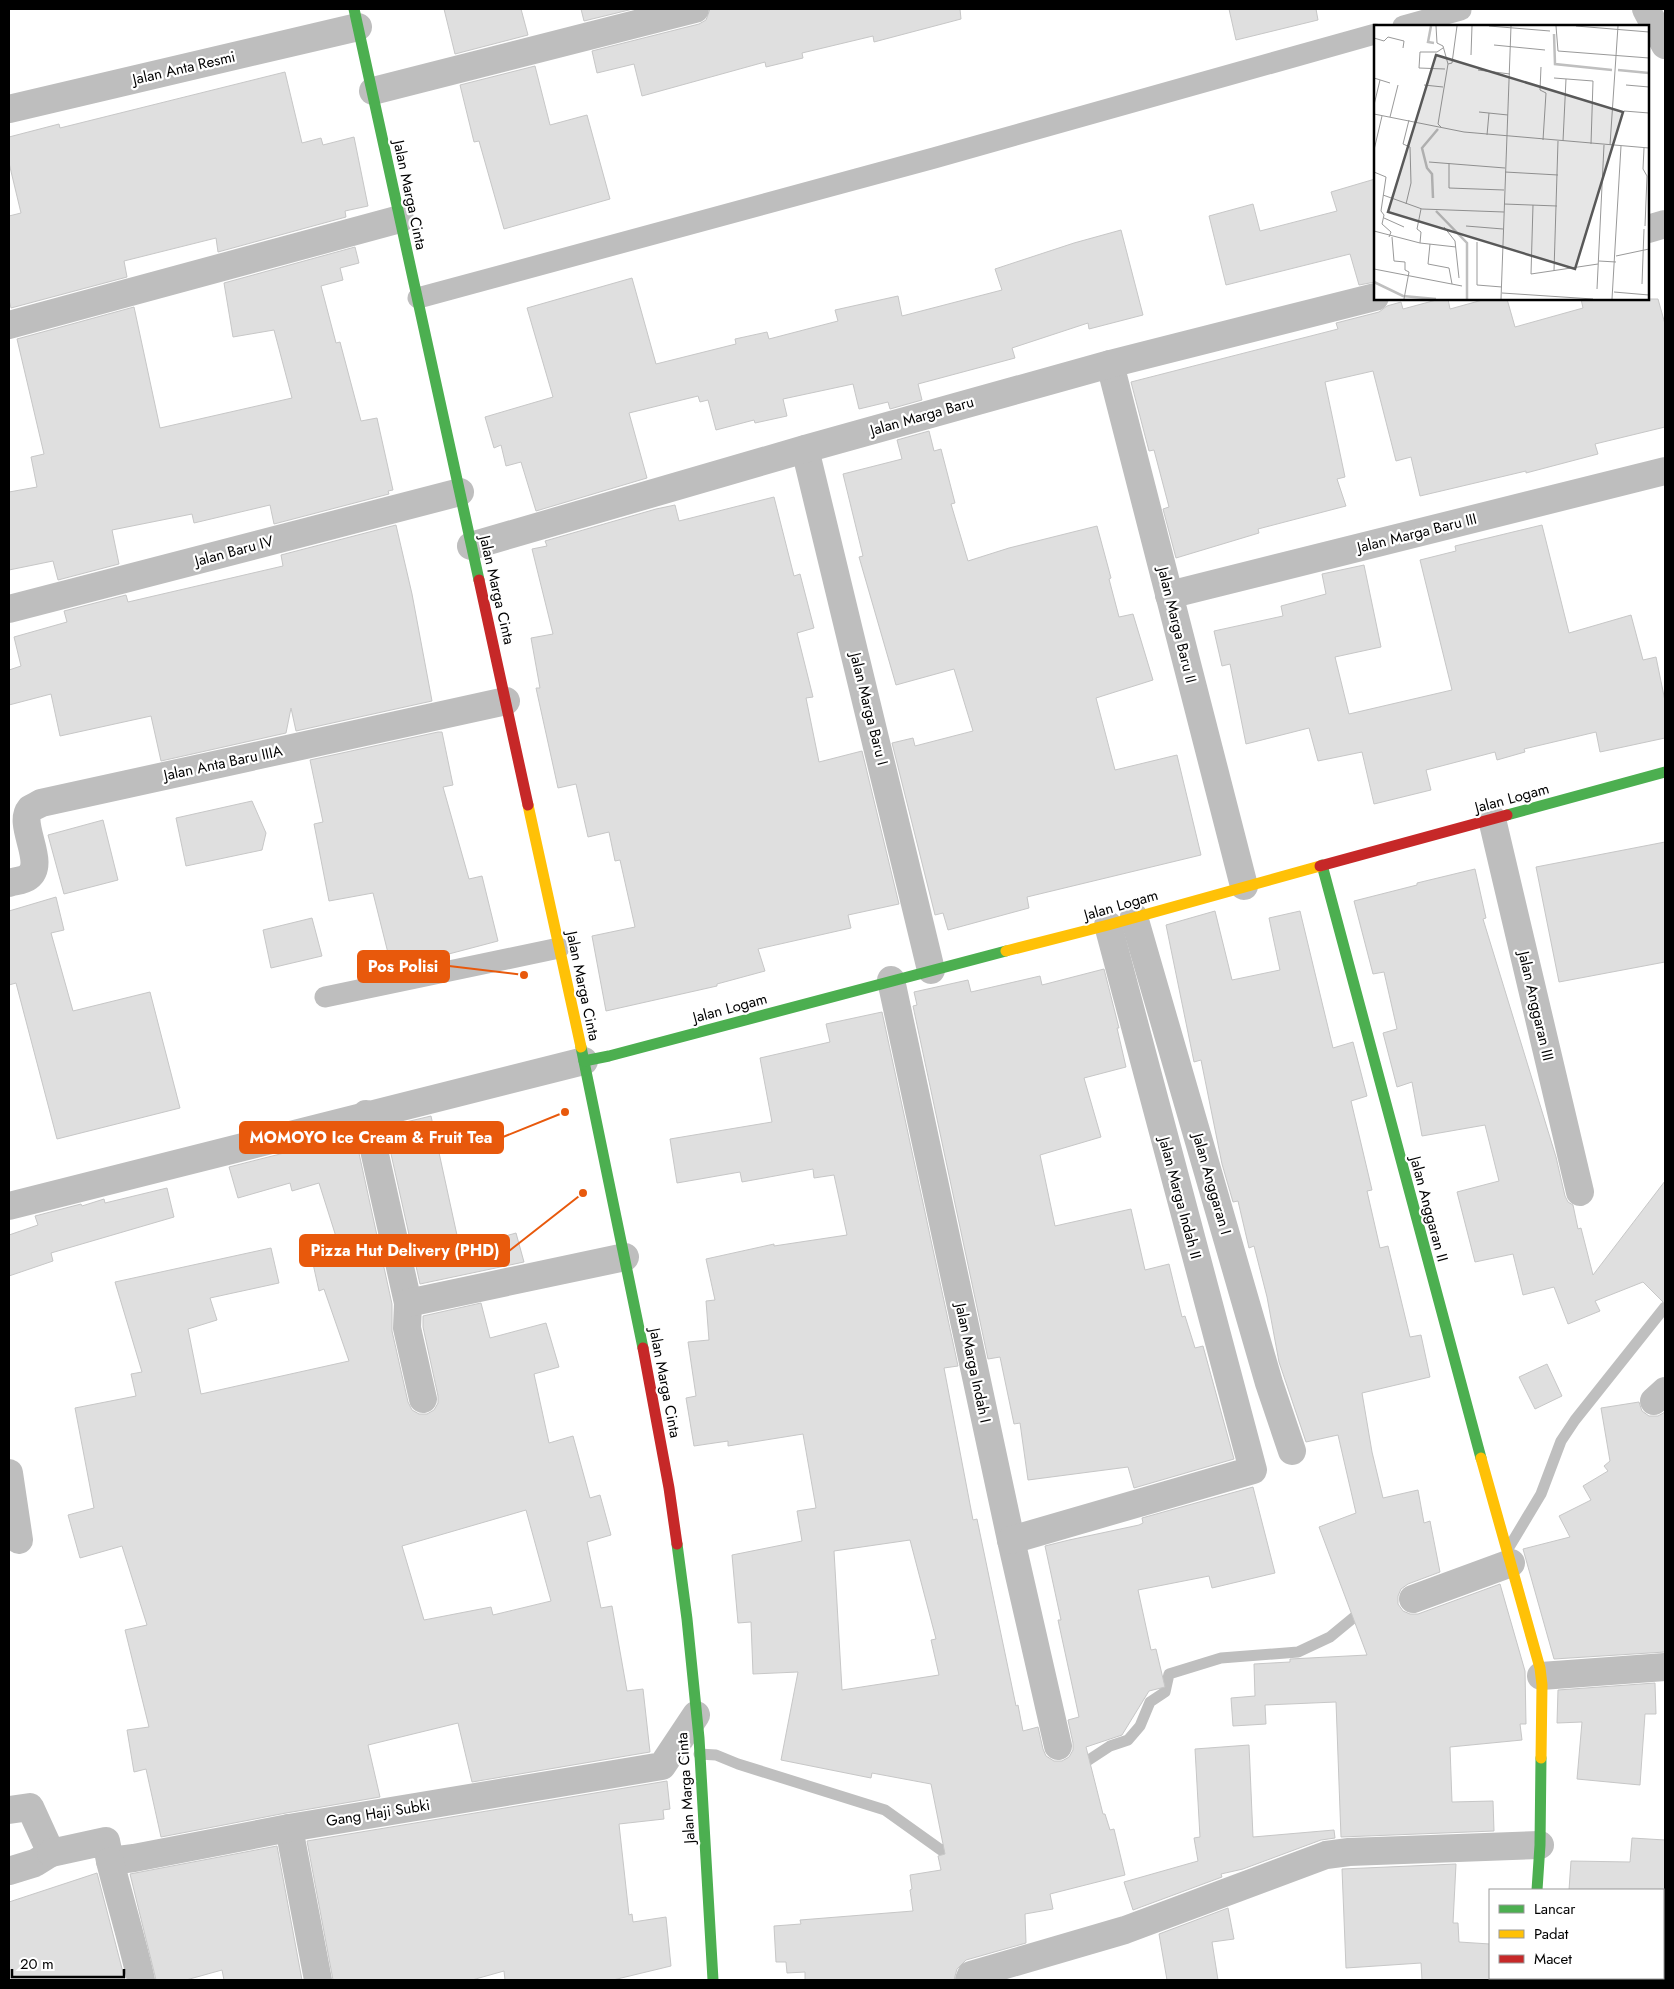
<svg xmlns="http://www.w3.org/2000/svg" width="1674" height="1989" viewBox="0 0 1674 1989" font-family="Jost,sans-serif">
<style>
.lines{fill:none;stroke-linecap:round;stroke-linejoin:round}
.stream{stroke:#bfbfbf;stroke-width:11}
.building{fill:#dfdfdf;stroke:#c7c7c7;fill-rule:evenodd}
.lane{stroke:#bebebe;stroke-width:21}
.street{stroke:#bebebe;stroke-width:28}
.fast{stroke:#4caf50;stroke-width:11}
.slow{stroke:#ffc107;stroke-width:11}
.jam{stroke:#c62828;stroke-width:11}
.labels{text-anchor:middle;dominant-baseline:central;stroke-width:4.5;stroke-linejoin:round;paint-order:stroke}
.street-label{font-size:15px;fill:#000;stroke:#fff}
.inset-river{fill:none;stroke:#bfbfbf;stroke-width:2.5}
.inset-road{fill:none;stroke:#999;stroke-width:1}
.view{fill:#595959;fill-opacity:0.15;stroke:#595959;stroke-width:2.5}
.inset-edge{fill:none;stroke:#000;stroke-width:2.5}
.leader{fill:none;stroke:#e8590c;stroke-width:2}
.callout-dot{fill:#e8590c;stroke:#fff;stroke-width:2}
.callout{fill:#e8590c;stroke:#e8590c;stroke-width:2}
.callout-label{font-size:16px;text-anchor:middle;font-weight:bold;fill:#fff}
</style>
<rect width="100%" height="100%" fill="#fff"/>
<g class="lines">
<g class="stream">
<polyline points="1508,1549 1541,1494 1561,1441 1575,1420 1665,1307"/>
<polyline points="699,1754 716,1755 738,1764 885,1810 941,1850 958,1846"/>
<polyline points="1078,1767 1110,1746 1128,1740 1140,1726 1150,1702 1165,1692 1169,1674 1221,1658 1298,1652 1330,1637 1364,1609"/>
</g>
</g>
<g class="building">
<polygon points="444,9 521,9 528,35 455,54"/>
<polygon points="581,9 633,9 584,21"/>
<polygon points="710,9 960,9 961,19 874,42 873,36 802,53 803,58 766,67 765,62 642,96 634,64 597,73 592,51 699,24 706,20"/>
<polygon points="1229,9 1316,9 1318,20 1236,40"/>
<polygon points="535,66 550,125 587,115 610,199 504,229 479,141 474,142 460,85"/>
<polygon points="285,72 302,143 321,138 323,145 354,137 368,206 345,211 346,217 218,252 216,238 124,261 127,277 11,308 9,300 9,216 21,213 9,163 9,137 59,124 60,128"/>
<polygon points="1375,179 1375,282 1359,285 1350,254 1226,285 1209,216 1253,204 1260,231 1337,211 1331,192"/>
<polygon points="1121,230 1143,315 1089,329 1088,323 1012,348 1015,358 918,384 922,400 890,409 888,402 859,409 853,384 783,399 787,416 755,423 754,420 716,430 708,400 700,402 698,396 629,413 647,478 536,511 521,462 506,466 501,445 494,448 485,417 553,397 527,308 632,278 656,364 736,344 735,339 767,332 769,339 838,321 835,310 898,296 902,316 1002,290 995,269 1074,243"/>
<polygon points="355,247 359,263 340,268 343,280 321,286 336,343 340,342 361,421 377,418 393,490 388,491 389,494 274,524 270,505 194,523 192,514 112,530 119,564 58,580 53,561 9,570 9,492 37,487 31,457 44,454 17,339 134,307 160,428 292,398 274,330 233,337 224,283"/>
<polygon points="1440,299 1448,299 1450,309 1486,299 1507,299 1515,327 1583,308 1581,299 1658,299 1665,324 1665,427 1595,444 1598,454 1526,473 1526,471 1420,496 1411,457 1396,461 1373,371 1325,382 1345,477 1337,479 1346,506 1258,529 1259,533 1176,558 1163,509 1169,507 1154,450 1149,451 1131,382 1338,329 1336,323 1379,312 1387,306 1401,302 1403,309"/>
<polygon points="929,431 934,451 941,449 955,503 951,504 968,561 1009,548 1097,526 1111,578 1109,579 1119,617 1133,614 1153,680 1096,698 1115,770 1177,755 1201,855 1027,897 1029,908 948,930 943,913 935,915 892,743 913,738 915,746 973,731 954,669 896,685 859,557 863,556 843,474 902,459 897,440"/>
<polygon points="774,497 794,576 800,574 814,628 797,633 813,697 806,698 819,762 862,751 899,904 848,915 851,928 758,949 765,971 717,984 717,986 606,1011 592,936 635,927 620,860 615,861 609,832 588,837 576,784 558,788 536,688 540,688 531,638 553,634 532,549 547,546 545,541 656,509 675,505 679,521"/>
<polygon points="396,525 412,594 432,701 296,731 291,708 286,733 161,761 151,716 60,736 51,694 9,705 9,670 21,666 14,637 67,622 64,611 126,595 128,602 283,566 281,555"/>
<polygon points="1542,525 1569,633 1631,615 1643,660 1656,657 1665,701 1665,738 1600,752 1596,732 1524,749 1525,752 1497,760 1495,752 1426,770 1431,790 1374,804 1362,752 1318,761 1309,728 1246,744 1230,664 1222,666 1214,631 1283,616 1281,606 1326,594 1322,574 1364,565 1381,647 1335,657 1349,714 1452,690 1420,560 1456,551 1455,546"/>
<polygon points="438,732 442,732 453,785 443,787 469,879 482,876 498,941 392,969 373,893 329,901 314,824 323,822 310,760"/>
<polygon points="252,801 266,833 262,850 186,866 176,818"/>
<polygon points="103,820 118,880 64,894 48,835"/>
<polygon points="1665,842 1665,962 1559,982 1536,867"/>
<polygon points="1475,869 1486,918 1483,919 1556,1157 1565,1196 1568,1202 1573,1205 1578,1229 1581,1228 1593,1275 1665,1181 1665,1304 1643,1282 1595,1301 1600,1311 1568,1324 1554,1287 1523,1295 1513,1254 1475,1262 1457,1192 1499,1181 1485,1125 1422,1136 1412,1082 1397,1087 1383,1033 1397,1029 1384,972 1373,974 1354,901 1417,885 1417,883"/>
<polygon points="56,897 64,930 51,933 73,1011 150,992 180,1108 57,1139 16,983 9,985 9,911"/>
<polygon points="1215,911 1232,980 1280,970 1269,918 1300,911 1333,1048 1353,1042 1367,1096 1351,1101 1372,1190 1367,1191 1380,1248 1388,1246 1410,1337 1421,1335 1430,1377 1362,1393 1372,1452 1383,1498 1418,1490 1424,1523 1430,1521 1440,1572 1408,1584 1401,1589 1398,1596 1398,1604 1403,1611 1410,1614 1418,1614 1500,1584 1525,1671 1526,1724 1520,1724 1522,1740 1450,1747 1452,1802 1493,1801 1494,1831 1341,1837 1336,1702 1265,1705 1266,1724 1233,1726 1231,1698 1255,1696 1254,1664 1290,1662 1290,1659 1367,1655 1319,1527 1356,1513 1338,1435 1306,1442 1279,1362 1267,1297 1254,1246 1249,1248 1238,1201 1233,1202 1222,1164 1201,1060 1194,1062 1166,925"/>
<polygon points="312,918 322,956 271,968 263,930"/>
<polygon points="1104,969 1119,1028 1117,1028 1126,1067 1084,1078 1101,1137 1040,1155 1055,1226 1131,1209 1145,1270 1169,1264 1182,1317 1185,1316 1195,1348 1203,1346 1234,1459 1134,1488 1128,1467 1028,1480 1020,1423 1014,1424 1000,1357 988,1359 913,1006 917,1005 914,992 968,980 971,992 1040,976 1042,985"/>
<path d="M 882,1012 L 958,1366 L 944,1368 L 973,1520 L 977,1519 L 1016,1706 L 1018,1705 L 1023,1731 L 1038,1727 L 1043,1749 L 1046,1756 L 1054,1761 L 1062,1761 L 1069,1757 L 1073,1750 L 1073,1743 L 1068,1720 L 1079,1717 L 1058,1620 L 1061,1620 L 1045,1546 L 1069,1540 L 1139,1525 L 1143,1523 L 1142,1518 L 1253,1487 L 1275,1573 L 1212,1588 L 1209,1576 L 1138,1590 L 1151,1650 L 1156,1649 L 1165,1687 L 1149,1691 L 1122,1735 L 1086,1747 L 1103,1814 L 1105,1814 L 1110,1830 L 1114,1829 L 1125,1875 L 1050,1894 L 1053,1909 L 1025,1914 L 1026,1943 L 966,1960 L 957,1969 L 954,1980 L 805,1980 L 805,1972 L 787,1973 L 786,1962 L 776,1962 L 774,1926 L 801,1924 L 800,1920 L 913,1911 L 910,1890 L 912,1889 L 910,1875 L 941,1870 L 938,1856 L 945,1854 L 931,1784 L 872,1773 L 871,1778 L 781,1760 L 798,1672 L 753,1674 L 751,1622 L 738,1623 L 732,1555 L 802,1541 L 797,1511 L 816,1508 L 803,1434 L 728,1446 L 728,1441 L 694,1446 L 686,1398 L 696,1396 L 688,1342 L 709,1340 L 706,1301 L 715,1300 L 706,1259 L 774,1244 L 774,1246 L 847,1235 L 834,1175 L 814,1178 L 813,1169 L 742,1182 L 740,1172 L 677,1183 L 670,1139 L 772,1122 L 760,1058 L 830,1042 L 826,1024 ZM 910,1540 L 936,1639 L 931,1640 L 939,1675 L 842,1690 L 834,1551 Z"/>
<polygon points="431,1116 460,1249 516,1233 524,1262 420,1284 385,1127"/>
<path d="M 355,1135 L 392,1304 L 392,1331 L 408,1402 L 412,1410 L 419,1414 L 427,1414 L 434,1410 L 438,1403 L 438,1396 L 423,1327 L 423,1316 L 481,1303 L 490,1338 L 546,1323 L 559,1367 L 534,1374 L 549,1443 L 573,1436 L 590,1498 L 600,1495 L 611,1535 L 587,1542 L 601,1608 L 612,1606 L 627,1691 L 643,1689 L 650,1752 L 472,1782 L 458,1723 L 368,1745 L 380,1797 L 286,1813 L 161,1837 L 146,1769 L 134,1772 L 127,1730 L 149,1727 L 125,1630 L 147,1625 L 122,1546 L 80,1558 L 68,1515 L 94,1508 L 75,1408 L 136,1396 L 131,1374 L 142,1372 L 115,1282 L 271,1248 L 279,1283 L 210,1298 L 217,1320 L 188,1329 L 201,1394 L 349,1361 L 324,1289 L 319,1291 L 310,1250 L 338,1243 L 319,1183 L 292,1191 L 290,1183 L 238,1198 L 229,1167 ZM 526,1510 L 551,1601 L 493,1615 L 491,1607 L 424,1620 L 402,1546 Z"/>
<polygon points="167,1188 174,1217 51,1253 53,1261 9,1276 9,1235 38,1225 35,1216 81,1204 82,1206 104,1199 105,1203"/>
<polygon points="1547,1364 1562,1396 1535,1409 1519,1377"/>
<polygon points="1639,1402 1642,1411 1649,1416 1658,1416 1665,1412 1665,1652 1554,1659 1523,1549 1570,1537 1559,1516 1591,1500 1583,1486 1608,1471 1604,1466 1610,1461 1601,1408"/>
<polygon points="1655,1683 1656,1714 1645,1714 1640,1785 1577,1779 1582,1722 1557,1723 1558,1690"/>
<polygon points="1249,1745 1253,1837 1334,1830 1335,1838 1321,1840 1243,1869 1221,1874 1222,1877 1133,1910 1124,1882 1198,1861 1194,1838 1200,1837 1195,1749"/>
<polygon points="667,1781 670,1809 663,1810 664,1819 619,1824 629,1915 632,1914 633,1922 666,1917 671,1966 613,1980 505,1980 504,1971 472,1980 333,1980 307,1841"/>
<polygon points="1632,1838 1665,1840 1665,1890 1569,1890 1571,1861 1630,1862"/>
<polygon points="277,1846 302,1980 224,1980 222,1970 186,1980 156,1980 130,1874"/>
<polygon points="1456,1864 1453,1923 1458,1923 1459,1942 1490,1944 1490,1980 1422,1980 1421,1963 1346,1968 1342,1869"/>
<polygon points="97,1873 125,1980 9,1980 9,1902"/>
<polygon points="1228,1908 1234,1939 1212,1942 1218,1980 1167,1980 1159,1934"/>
</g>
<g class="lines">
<g class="lane">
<polyline points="1403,26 1461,10"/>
<polyline points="418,298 934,158 1375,34"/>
<polyline points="325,997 559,948"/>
</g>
<g class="street">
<polyline points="1646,9 1665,45"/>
<polyline points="373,91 695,9"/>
<polyline points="9,109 358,27"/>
<polyline points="1648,229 1665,224"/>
<polyline points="9,325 400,219"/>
<polyline points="1110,364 1244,886"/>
<polyline points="805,449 931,970"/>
<polyline points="471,546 805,449 1110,364 1375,297"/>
<polyline points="1169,595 1665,471"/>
<polyline points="9,609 460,492"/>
<polyline points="1492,819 1580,1192"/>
<path d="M 9,883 C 14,881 23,881 28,877 C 47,863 17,825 30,809 C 33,807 38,805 41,803 L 506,701"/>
<polyline points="1134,917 1269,1383 1292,1451"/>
<polyline points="891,980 1011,1540 1058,1746"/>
<polyline points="366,1114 408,1303 407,1328 423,1399"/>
<polyline points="9,1206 584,1061"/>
<polyline points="408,1303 625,1257"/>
<polyline points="1654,1401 1665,1391"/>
<polyline points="9,1473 19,1540"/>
<polyline points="1011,1540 1253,1470 1108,925"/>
<polyline points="1413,1599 1511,1563"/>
<polyline points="1541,1676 1665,1667"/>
<polyline points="9,1810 30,1807 51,1853 35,1863 9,1871"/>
<polyline points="289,1828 318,1980"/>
<polyline points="51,1853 106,1841 110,1861 134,1858 289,1828 662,1766 696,1715"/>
<path d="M 110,1861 C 120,1901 132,1940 141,1980"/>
<polyline points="969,1980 971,1975 1125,1930 1326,1855 1349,1852 1540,1845"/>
<polyline points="1530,1980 1531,1978"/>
</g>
<g class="fast">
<polyline points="354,9 479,580"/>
<polyline points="1507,815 1665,772"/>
<polyline points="1322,865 1481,1458"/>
<polyline points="581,1047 643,1348"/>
<polyline points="584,1061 609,1056 1006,951"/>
<polyline points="677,1544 687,1619 699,1738 713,1980"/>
<polyline points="1537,1890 1540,1845 1541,1758"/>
</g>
<g class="slow">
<polyline points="528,805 581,1047"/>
<polyline points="1006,951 1108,925 1320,866"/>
<polyline points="1481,1458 1540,1668 1542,1685 1541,1758"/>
</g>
<g class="jam">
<polyline points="479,580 528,805"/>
<polyline points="1320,866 1507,815"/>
<polyline points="643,1348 669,1488 677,1544"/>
</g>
</g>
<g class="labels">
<g class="street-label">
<text transform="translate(184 68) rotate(-13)">Jalan Anta Resmi</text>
<text transform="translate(410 195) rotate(78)">Jalan Marga Cinta</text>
<text transform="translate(922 416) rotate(-16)">Jalan Marga Baru</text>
<text transform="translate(1417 533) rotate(-14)">Jalan Marga Baru III</text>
<text transform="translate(234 551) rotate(-15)">Jalan Baru IV</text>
<text transform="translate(497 590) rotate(77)">Jalan Marga Cinta</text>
<text transform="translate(1177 625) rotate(76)">Jalan Marga Baru II</text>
<text transform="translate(869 709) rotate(76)">Jalan Marga Baru I</text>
<text transform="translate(223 763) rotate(-12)">Jalan Anta Baru IIIA</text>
<text transform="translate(1512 798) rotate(-15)">Jalan Logam</text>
<text transform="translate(1121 905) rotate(-16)">Jalan Logam</text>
<text transform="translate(583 986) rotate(78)">Jalan Marga Cinta</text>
<text transform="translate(1536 1006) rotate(77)">Jalan Anggaran III</text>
<text transform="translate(730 1008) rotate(-15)">Jalan Logam</text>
<text transform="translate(1212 1184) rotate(74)">Jalan Anggaran I</text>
<text transform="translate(1180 1198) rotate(75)">Jalan Marga Indah II</text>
<text transform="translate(1429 1209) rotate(75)">Jalan Anggaran II</text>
<text transform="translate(973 1363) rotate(78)">Jalan Marga Indah I</text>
<text transform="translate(665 1383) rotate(79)">Jalan Marga Cinta</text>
<text transform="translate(686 1788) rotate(-94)">Jalan Marga Cinta</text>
<text transform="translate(378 1813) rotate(-9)">Gang Haji Subki</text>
</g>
</g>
<g transform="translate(1374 25)">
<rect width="275" height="275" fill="#fff"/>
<path class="inset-river" d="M 57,1 L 54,17 L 60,18M 180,9 L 181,39 L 238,45M 244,45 L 275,48M 59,173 L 58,149 L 53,143 L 48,123 L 64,104M 62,186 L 93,218 L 93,274M 0,257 L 29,271 L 62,274"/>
<path class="inset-road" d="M 62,1 L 63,18 L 69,21 L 74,39 L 78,38 L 83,1M 115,1 L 176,6M 182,1 L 184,26 L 275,33M 202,1 L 275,7M 0,13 L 10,16 L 14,12 L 30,16 L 29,23M 120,20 L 171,25M 69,23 L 63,27 L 46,27 L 45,43 L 71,44M 97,30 L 98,1M 167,42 L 166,65 L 172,68 L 169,115M 104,45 L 136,49M 0,53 L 16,58M 180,53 L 219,56 L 217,119M 50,60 L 69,62M 252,60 L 275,62M 0,80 L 6,55M 250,86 L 275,88M 105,87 L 134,90M 0,89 L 90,107 L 275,123M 16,92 L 24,60M 68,103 L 64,99 L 74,39M 113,110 L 115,88M 189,116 L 192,54M 236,120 L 244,1M 270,123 L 269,144 L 273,151 L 271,201M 0,125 L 8,91M 55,137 L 131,143M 75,138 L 75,163 L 130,165M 0,147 L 12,152 L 7,186 L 10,190 L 8,199 L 17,207 L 15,212M 131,147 L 184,150M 9,170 L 48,184 L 130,187M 32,179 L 37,158 L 36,122 L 29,119 L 35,95M 130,179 L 183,181M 159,180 L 157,249 L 224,239M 10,193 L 30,202M 92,201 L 129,204M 70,202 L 81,216 L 85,253M 0,206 L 46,218 L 82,222M 18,212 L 20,236 L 31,237 L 31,245 L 35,247 L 30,274M 103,217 L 103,260 L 128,262M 46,218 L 47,207 L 43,204 L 47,184M 56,219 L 54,239 L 75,243 L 78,259M 242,231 L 275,224M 225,236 L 242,237M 0,244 L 88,261M 180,246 L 184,116M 268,259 L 270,204M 223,264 L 230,120M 240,267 L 275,270M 128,268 L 219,274M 127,274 L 137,1M 238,274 L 247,121"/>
<path class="view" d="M 62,30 L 249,87 L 201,244 L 14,187 Z"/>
<rect width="275" height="275" class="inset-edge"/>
</g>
<path class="leader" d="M524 975L449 966M565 1112L503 1137M583 1193L509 1251"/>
<g class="callout-dot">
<circle cx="524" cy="975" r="5"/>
<circle cx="565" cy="1112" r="5"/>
<circle cx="583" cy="1193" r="5"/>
</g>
<g class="callout">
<rect x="358" y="951" width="91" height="31" rx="5"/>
<rect x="240" y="1122" width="263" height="31" rx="5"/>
<rect x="300" y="1235" width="209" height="31" rx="5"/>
</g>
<g class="callout-label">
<text x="403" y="972">Pos Polisi</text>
<text x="371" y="1143">MOMOYO Ice Cream &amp; Fruit Tea</text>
<text x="405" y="1256">Pizza Hut Delivery (PHD)</text>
</g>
<rect width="1674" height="1989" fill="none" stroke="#000000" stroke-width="20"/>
<rect x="1489" y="1889" width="175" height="90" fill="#ffffff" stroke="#999999"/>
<rect x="1499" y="1905" width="25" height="8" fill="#4caf50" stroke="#999999"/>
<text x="1534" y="1914" font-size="15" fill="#000000">Lancar</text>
<rect x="1499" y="1930" width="25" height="8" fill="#ffc107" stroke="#999999"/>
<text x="1534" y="1939" font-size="15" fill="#000000">Padat</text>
<rect x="1499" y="1955" width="25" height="8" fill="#c62828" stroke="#999999"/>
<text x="1534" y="1964" font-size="15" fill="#000000">Macet</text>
<path d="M12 1969v8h112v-8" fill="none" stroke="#000000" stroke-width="2.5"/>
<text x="20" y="1969" font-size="15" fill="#000000" stroke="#ffffff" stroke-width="4" paint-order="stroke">20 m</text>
</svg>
